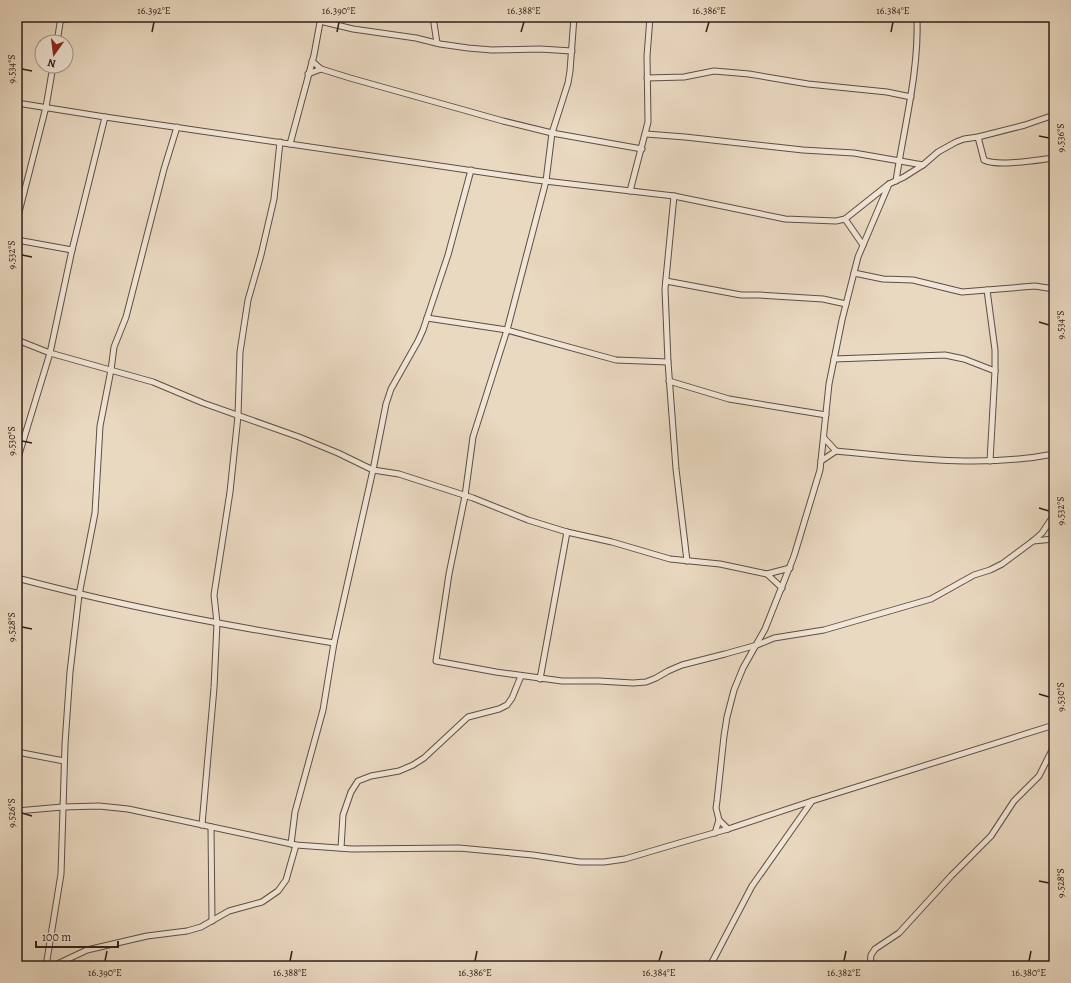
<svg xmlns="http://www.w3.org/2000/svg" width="1071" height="983" viewBox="0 0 1071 983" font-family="Alegreya,serif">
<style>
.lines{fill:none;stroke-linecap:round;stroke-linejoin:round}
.minor-casing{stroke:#5e4e44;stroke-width:7}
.minor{stroke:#f1e6d7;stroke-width:5}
.ticks{fill:none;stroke:#2f201a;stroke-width:1.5}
.neatline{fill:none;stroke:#2f201a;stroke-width:1.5}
.ticks-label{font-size:10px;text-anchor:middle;fill:#2f201a}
</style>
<rect width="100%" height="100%" fill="#ead9c1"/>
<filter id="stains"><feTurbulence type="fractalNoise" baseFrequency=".005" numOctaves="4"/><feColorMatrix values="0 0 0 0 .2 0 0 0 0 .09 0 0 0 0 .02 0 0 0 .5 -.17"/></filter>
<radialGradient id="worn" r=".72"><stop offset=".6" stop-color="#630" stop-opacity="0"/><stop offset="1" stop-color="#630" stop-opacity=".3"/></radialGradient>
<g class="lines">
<g class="minor-casing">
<g id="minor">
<polyline points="433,17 437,43"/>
<polyline points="574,17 570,71 568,83 552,133 546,181 507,330 473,437 465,496 449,574 436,661 496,672 562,681 599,681 633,683 646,682 656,678 668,671 682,665 725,654 757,645 774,638 824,630 931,599 974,575 990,570 1002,564 1033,541 1042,533 1054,515"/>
<polyline points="61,20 81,17"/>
<polyline points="320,21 353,29 416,38 440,44 468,48 492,50 540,49 572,51"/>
<polyline points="57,42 61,17"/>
<polyline points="312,61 321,69 350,78 503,121 552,133 642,149"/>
<polyline points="308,74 321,69"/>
<polyline points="647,78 684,77 714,71 749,74 808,84 887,92 911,97"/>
<polyline points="17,103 105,117 536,180 674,196 785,219 836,221 845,219 889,184 904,177 923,165 938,152 956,142 964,139 978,137 1025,125 1054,115"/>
<polyline points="646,134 685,137 803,150 854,153 923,165"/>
<path d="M 978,137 L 984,160 C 998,167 1037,160 1054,158"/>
<polyline points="290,144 314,55 321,17"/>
<path d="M 896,181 C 904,126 919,73 917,17"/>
<polyline points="630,191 648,122 647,56 650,17"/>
<polyline points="674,196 665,289 668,362 676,469 687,561"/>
<polyline points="845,219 863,245"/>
<polyline points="17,220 46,107 53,66"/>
<polyline points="17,240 72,250"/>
<polyline points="854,273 883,279 913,280 962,292 1035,286 1054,289"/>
<polyline points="666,281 741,295 759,295 823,299 846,304"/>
<polyline points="987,290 995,350 995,371 990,461"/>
<polyline points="427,318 507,330 616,360 668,362"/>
<polyline points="17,340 50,353 153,382 203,403 299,437 338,453 373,470 399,474 473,498 528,520 567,532 612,542 670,559 720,564 767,574 790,568"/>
<polyline points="834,359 945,355 964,359 995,371"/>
<polyline points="669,381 729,399 826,415"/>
<polyline points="824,438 836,451"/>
<polyline points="17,461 50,353 72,250 105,117"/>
<path d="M 821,461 L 836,451 C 908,458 982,468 1054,454"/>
<polyline points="1033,541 1054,539"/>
<polyline points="767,574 782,588"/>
<path d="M 17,578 C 121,606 227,626 334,643"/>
<polyline points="540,679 567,532"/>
<polyline points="17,752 64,761"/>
<polyline points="17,811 62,807 99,806 128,809 296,845 352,849 459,848 533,855 580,862 604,862 625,859 679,843 728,829 812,801 1054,725"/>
<polyline points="719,820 728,829"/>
<polyline points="202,825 214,688 217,623 214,595 230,492 238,416 240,352 248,300 261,255 274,199 280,142"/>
<polyline points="211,827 212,921"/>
<polyline points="715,833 719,820 716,808 717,801 724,736 727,717 734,690 743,668 765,629 794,556 820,470 829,384 842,320 858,257 889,184"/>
<polyline points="291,844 295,812 323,710 334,643 373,470 386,404 391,389 418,341 423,330 448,255 471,170"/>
<polyline points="341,848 343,815 351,792 358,781 371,776 399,771 413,765 424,758 468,717 499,709 507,705 512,698 521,676"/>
<polyline points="46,966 61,874 65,744 70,672 79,595 95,513 100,426 111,370 114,347 126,317 164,169 177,127"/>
<polyline points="53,966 87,950 147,936 187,931 201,927 229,911 262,902 278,891 286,880 296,845"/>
<polyline points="710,966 752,886 812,801"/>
<polyline points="870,966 871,955 875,949 899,933 951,876 991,836 1014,801 1039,776 1054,746"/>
</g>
</g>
<use href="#minor" class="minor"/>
</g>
<path class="ticks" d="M 152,32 L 154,22M 337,32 L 339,22M 521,32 L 524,22M 706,32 L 709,22M 891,32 L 893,22M 22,69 L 32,71M 1039,136 L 1049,138M 22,255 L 32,257M 1039,322 L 1049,325M 22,441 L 32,443M 1039,508 L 1049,511M 22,627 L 32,629M 1039,694 L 1049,697M 22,813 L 32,816M 1039,881 L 1049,883M 105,961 L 107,951M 290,961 L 292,951M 475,961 L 477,951M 659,961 L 662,951M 844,961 L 846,951M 1029,961 L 1031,951"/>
<rect width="1071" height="983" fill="none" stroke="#ead9c1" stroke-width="44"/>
<g transform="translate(54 54) rotate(194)"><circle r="19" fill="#f1e6d7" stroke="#a3978b"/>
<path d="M0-3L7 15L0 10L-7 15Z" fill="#8f2418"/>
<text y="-6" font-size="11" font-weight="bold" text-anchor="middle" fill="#2f201a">N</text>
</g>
<path d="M36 941v6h82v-6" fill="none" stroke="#2f201a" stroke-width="2"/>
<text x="42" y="941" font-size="12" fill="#2f201a" stroke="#f1e6d7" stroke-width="3" paint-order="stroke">100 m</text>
<rect x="22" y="22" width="1027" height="939" class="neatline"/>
<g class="ticks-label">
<text x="154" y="14">16.392°E</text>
<text x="339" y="14">16.390°E</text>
<text x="524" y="14">16.388°E</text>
<text x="709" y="14">16.386°E</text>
<text x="893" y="14">16.384°E</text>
<text transform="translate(11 69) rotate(-90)" y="4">9.534°S</text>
<text transform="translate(1060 138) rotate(-90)" y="4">9.536°S</text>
<text transform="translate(11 255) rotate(-90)" y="4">9.532°S</text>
<text transform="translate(1060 325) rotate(-90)" y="4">9.534°S</text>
<text transform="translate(11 441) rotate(-90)" y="4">9.530°S</text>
<text transform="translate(1060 511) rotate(-90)" y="4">9.532°S</text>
<text transform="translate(11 627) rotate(-90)" y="4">9.528°S</text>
<text transform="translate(1060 697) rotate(-90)" y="4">9.530°S</text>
<text transform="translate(11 813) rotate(-90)" y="4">9.526°S</text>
<text transform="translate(1060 883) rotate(-90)" y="4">9.528°S</text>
<text x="105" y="976">16.390°E</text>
<text x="290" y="976">16.388°E</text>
<text x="475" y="976">16.386°E</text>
<text x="659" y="976">16.384°E</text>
<text x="844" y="976">16.382°E</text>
<text x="1029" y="976">16.380°E</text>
</g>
<rect width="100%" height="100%" filter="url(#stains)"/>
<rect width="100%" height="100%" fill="url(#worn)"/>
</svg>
